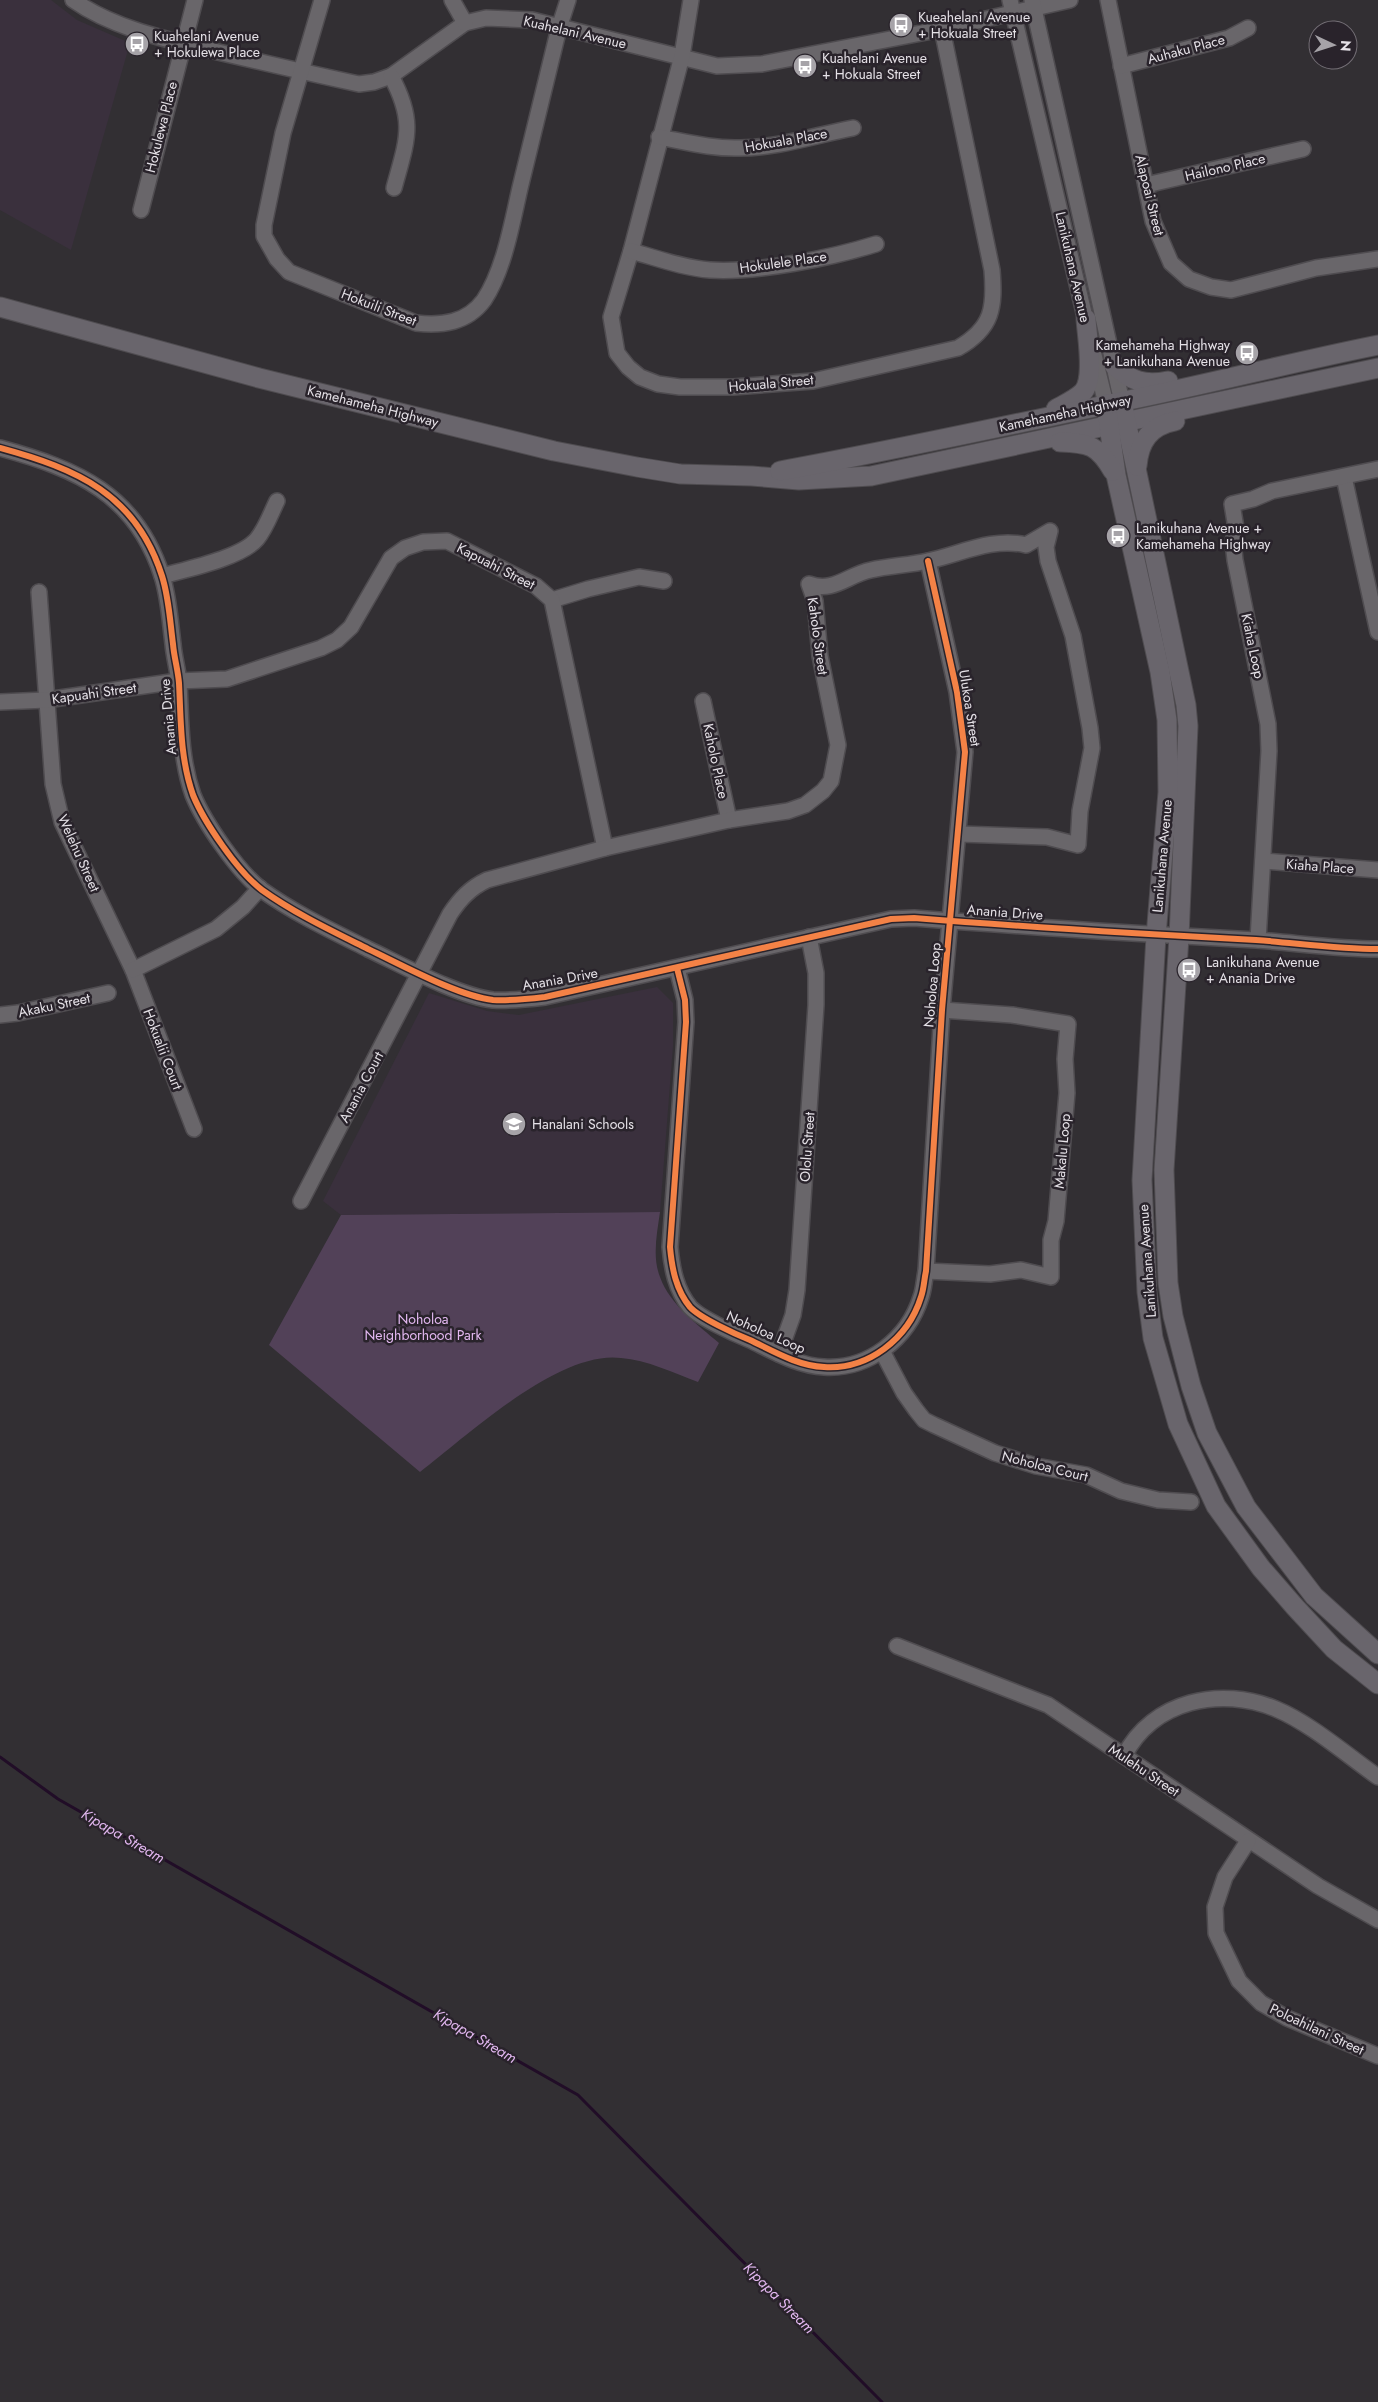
<svg xmlns="http://www.w3.org/2000/svg" width="1378" height="2402" viewBox="0 0 1378 2402" font-family="Jost,sans-serif">
<style>
.built{fill:#3a303d}
.green{fill:#524158}
.lines{fill:none;stroke-linecap:round;stroke-linejoin:round}
.stream{stroke:#210d27;stroke-width:3}
.minor-casing{stroke:#4f4c50;stroke-width:18}
.major-casing{stroke:#4f4c50;stroke-width:21}
.minor{stroke:#69666a;stroke-width:15}
.major{stroke:#69656c;stroke-width:19}
.cycleway-casing{stroke:#29232b;stroke-width:9}
.cycleway{stroke:#f48246;stroke-width:6}
.labels{text-anchor:middle;dominant-baseline:central;stroke-width:5;stroke-linejoin:round;paint-order:stroke}
.poi-label{font-size:14px;fill:#e5e1e7;stroke:#29232b;text-anchor:start}
.street-label{font-size:14px;fill:#e5e1e7;stroke:#29232b}
.park-label{font-size:14px;fill:#e4b9f2;stroke:#29232b}
.water-label{font-size:15px;font-style:italic;fill:#e2b7f0;stroke:#29232b}
</style>
<rect width="100%" height="100%" fill="#322f33"/>
<g class="built">
<polygon points="0,0 51,0 77,20 130,43 71,250 0,210"/>
<polygon points="657,987 673,1003 673,1046 660,1212 341,1215 323,1201 429,993 487,1011 519,1015"/>
</g>
<path class="green" d="M 660,1212 C 657,1233 652,1257 660,1277 C 670,1305 698,1325 719,1343 L 698,1382 C 674,1373 647,1360 621,1358 C 559,1350 468,1435 420,1472 L 269,1345 L 341,1215 Z"/>
<g class="lines">
<polyline class="stream" points="0,1757 58,1799 578,2095 882,2402"/>
<g class="minor-casing">
<g id="minor">
<path d="M 73,0 C 114,29 169,40 218,52 C 265,63 312,74 359,84 L 374,82 L 391,76 L 465,23 L 486,18 L 532,20 L 717,66 L 762,64 L 942,29 L 1070,0"/>
<path d="M 322,0 L 283,133 L 264,225 L 264,236 L 277,259 L 289,272 L 416,323 C 442,326 467,323 484,300 C 504,270 512,223 520,188 C 533,135 546,81 559,28 L 568,0"/>
<polyline points="452,0 465,23"/>
<path d="M 691,0 L 682,56 L 631,251 L 611,317 L 617,353 L 628,367 L 640,377 L 658,384 L 680,387 L 733,387 L 813,381 L 958,348 C 993,328 995,307 992,270 L 942,29"/>
<polyline points="1010,0 1088,330"/>
<polyline points="1032,0 1122,402"/>
<polyline points="1108,0 1153,221 1171,263 1189,279 1211,287 1231,290 1316,268 1378,259"/>
<polyline points="1121,66 1229,38 1248,28"/>
<path d="M 391,76 C 416,122 407,140 394,188"/>
<path d="M 659,137 C 686,142 713,149 740,148 C 778,148 816,135 853,128"/>
<polyline points="1146,185 1303,149"/>
<polyline points="141,210 195,0"/>
<path d="M 631,251 C 657,258 683,268 710,270 C 757,273 831,258 876,244"/>
<polyline points="1094,355 1106,404"/>
<path d="M 0,448 C 77,469 136,494 162,576 C 169,598 170,621 173,644 C 174,657 178,670 179,683 C 181,721 180,758 193,795 C 204,822 238,872 262,890 C 294,913 332,931 368,949 C 402,965 458,996 493,1000 C 510,1001 528,999 545,997 L 891,919 L 914,918 C 1028,927 1142,934 1256,940 C 1297,943 1337,949 1378,949"/>
<polyline points="1344,477 1378,632"/>
<path d="M 162,576 C 187,569 241,558 257,539 C 266,528 271,513 277,501"/>
<polyline points="39,592 53,784 62,822 133,970 194,1129"/>
<polyline points="552,600 588,589 639,577 664,581"/>
<polyline points="703,701 729,820"/>
<polyline points="0,702 46,700 178,681 227,679 321,648 337,640 351,627 391,558 405,548 423,542 447,541 536,586 552,600 605,848"/>
<polyline points="1263,861 1378,870"/>
<polyline points="1258,940 1269,751 1268,724 1235,560 1233,542 1236,528 1232,504 1253,499 1272,491 1378,469"/>
<path d="M 677,968 L 685,1000 L 686,1022 L 670,1247 C 672,1269 676,1290 690,1307 C 700,1318 735,1334 750,1340 C 773,1351 798,1366 824,1367 C 868,1370 908,1339 921,1297 C 924,1289 924,1280 926,1271 L 942,1010 L 965,752 L 957,692 L 928,561"/>
<polyline points="133,970 216,929 243,907 260,888"/>
<polyline points="0,1015 18,1013 108,993"/>
<path d="M 301,1201 L 450,914 C 460,899 470,888 487,880 L 605,848 L 729,820 L 788,811 L 805,805 L 823,791 L 831,781 L 838,745 L 820,656 L 815,601 L 809,584 C 834,593 847,575 871,570 C 889,566 909,565 928,561 C 960,554 993,537 1026,545 L 1050,531 L 1046,547 L 1048,561 L 1073,636 L 1090,728 L 1092,748 L 1080,811 L 1078,845 L 1047,837 L 959,834"/>
<polyline points="926,1271 990,1274 1021,1270 1051,1277 1051,1240 1056,1221 1067,1093 1065,1059 1068,1024 1012,1015 942,1010"/>
<polyline points="882,1351 904,1393 916,1410 924,1420 934,1425 995,1453 1036,1466 1086,1475 1121,1491 1158,1500 1191,1502"/>
<polyline points="779,1354 793,1315 797,1290 816,1005 816,973 809,937"/>
<polyline points="897,1646 1048,1705 1318,1886 1378,1920"/>
<path d="M 1124,1756 C 1153,1700 1221,1686 1276,1709 C 1310,1723 1348,1756 1378,1777"/>
<polyline points="1248,1841 1225,1877 1215,1907 1216,1933 1239,1981 1261,2003 1287,2018 1378,2056"/>
</g>
</g>
<g class="major-casing">
<g id="major">
<polyline points="0,307 259,378 554,451 637,467 680,474 752,476 799,480 871,476 1378,368"/>
<path d="M 1114,365 C 1131,381 1144,386 1168,381"/>
<polyline points="1122,402 1186,705 1188,726 1179,937 1164,1170 1168,1283 1173,1316 1191,1386 1207,1433 1246,1507 1314,1596 1378,1654"/>
<polyline points="1106,404 1116,475 1160,672 1167,720 1168,792 1156,936 1142,1180 1147,1292 1153,1338 1178,1424 1216,1506 1261,1568 1295,1607 1334,1649 1378,1684"/>
<path d="M 1056,409 C 1065,404 1076,399 1083,392 C 1095,378 1087,337 1086,319"/>
<path d="M 1060,442 C 1089,443 1098,445 1113,471"/>
<path d="M 1137,466 C 1139,441 1150,426 1175,421"/>
<path d="M 780,471 C 895,450 1009,425 1124,401 C 1209,384 1293,362 1378,345"/>
</g>
</g>
<use href="#minor" class="minor"/>
<use href="#major" class="major"/>
<g class="cycleway-casing">
<g id="cycleway">
<path d="M 0,448 C 77,469 136,494 162,576 C 169,598 170,621 173,644 C 174,657 178,670 179,683 C 181,721 180,758 193,795 C 204,822 238,872 262,890 C 294,913 332,931 368,949 C 402,965 458,996 493,1000 C 510,1001 528,999 545,997 L 891,919 L 914,918 C 1028,927 1142,934 1256,940 C 1297,943 1337,949 1378,949"/>
<path d="M 677,968 L 685,1000 L 686,1022 L 670,1247 C 672,1269 676,1290 690,1307 C 700,1318 735,1334 750,1340 C 773,1351 798,1366 824,1367 C 868,1370 908,1339 921,1297 C 924,1289 924,1280 926,1271 L 942,1010 L 965,752 L 957,692 L 928,561"/>
</g>
</g>
<use href="#cycleway" class="cycleway"/>
</g>
<defs>
<g id="bus-disc" transform="scale(1.25)"><circle r="9.5" fill="#a6a3a8" stroke="#29232b"/><path d="M-5-6H5V4H4V6H2V4H-2V6H-4V4H-5ZM-3.5-4V0h7V-4ZM-3.5 1.2v1.5H-2V1.2ZM2 1.2v1.5H3.5V1.2Z" fill="#fff"/></g>
<g id="school-disc" transform="scale(1.25)"><circle r="9.5" fill="#a6a3a8" stroke="#29232b"/><path d="M0-5L7-2L0 1L-7-2ZM-4 1L0 2.5L4 1V4Q0 6-4 4Z" fill="#fff"/></g>
</defs>
<g fill-rule="evenodd">
<use href="#bus-disc" x="901" y="25"/>
<use href="#bus-disc" x="137" y="44"/>
<use href="#bus-disc" x="805" y="66"/>
<use href="#bus-disc" x="1247" y="353"/>
<use href="#bus-disc" x="1118" y="536"/>
<use href="#bus-disc" x="1189" y="970"/>
<use href="#school-disc" x="514" y="1124"/>
</g>
<g class="labels">
<g class="poi-label">
<text x="918" y="17">Kueahelani Avenue<tspan x="918" dy="16">+ Hokuala Street</tspan></text>
<text x="154" y="36">Kuahelani Avenue<tspan x="154" dy="16">+ Hokulewa Place</tspan></text>
<text x="822" y="58">Kuahelani Avenue<tspan x="822" dy="16">+ Hokuala Street</tspan></text>
<text x="1230" y="345" text-anchor="end">Kamehameha Highway<tspan x="1230" dy="16">+ Lanikuhana Avenue</tspan></text>
<text x="1136" y="528">Lanikuhana Avenue +<tspan x="1136" dy="16">Kamehameha Highway</tspan></text>
<text x="1206" y="962">Lanikuhana Avenue<tspan x="1206" dy="16">+ Anania Drive</tspan></text>
<text x="532" y="1124">Hanalani Schools</text>
</g>
<g class="street-label">
<text transform="translate(575 32) rotate(13)">Kuahelani Avenue</text>
<text transform="translate(1186 49) rotate(-15)">Auhaku Place</text>
<text transform="translate(161 127) rotate(-76)">Hokulewa Place</text>
<text transform="translate(786 140) rotate(-10)">Hokuala Place</text>
<text transform="translate(1225 167) rotate(-13)">Hailono Place</text>
<text transform="translate(1150 195) rotate(76)">Alapoai Street</text>
<text transform="translate(783 262) rotate(-8)">Hokulele Place</text>
<text transform="translate(1073 267) rotate(77)">Lanikuhana Avenue</text>
<text transform="translate(379 307) rotate(21)">Hokuili Street</text>
<text transform="translate(771 383) rotate(-5)">Hokuala Street</text>
<text transform="translate(373 406) rotate(14)">Kamehameha Highway</text>
<text transform="translate(1065 413) rotate(-12)">Kamehameha Highway</text>
<text transform="translate(496 566) rotate(27)">Kapuahi Street</text>
<text transform="translate(818 636) rotate(82)">Kaholo Street</text>
<text transform="translate(1253 646) rotate(78)">Kiaha Loop</text>
<text transform="translate(94 693) rotate(-8)">Kapuahi Street</text>
<text transform="translate(970 708) rotate(81)">Ulukoa Street</text>
<text transform="translate(168 717) rotate(-95)">Anania Drive</text>
<text transform="translate(716 761) rotate(78)">Kaholo Place</text>
<text transform="translate(79 853) rotate(66)">Welehu Street</text>
<text transform="translate(1162 856) rotate(-85)">Lanikuhana Avenue</text>
<text transform="translate(1320 866) rotate(4)">Kiaha Place</text>
<text transform="translate(1005 912) rotate(4)">Anania Drive</text>
<text transform="translate(560 979) rotate(-10)">Anania Drive</text>
<text transform="translate(932 985) rotate(-85)">Noholoa Loop</text>
<text transform="translate(54 1005) rotate(-12)">Akaku Street</text>
<text transform="translate(163 1049) rotate(69)">Hokualii Court</text>
<text transform="translate(361 1087) rotate(-62)">Anania Court</text>
<text transform="translate(807 1147) rotate(-86)">Ololu Street</text>
<text transform="translate(1062 1151) rotate(-85)">Makalu Loop</text>
<text transform="translate(1147 1261) rotate(-94)">Lanikuhana Avenue</text>
<text transform="translate(766 1332) rotate(24)">Noholoa Loop</text>
<text transform="translate(1045 1466) rotate(14)">Noholoa Court</text>
<text transform="translate(1144 1770) rotate(34)">Mulehu Street</text>
<text transform="translate(1317 2029) rotate(25)">Poloahilani Street</text>
</g>
<g class="park-label">
<text x="423" y="1319">Noholoa<tspan x="423" dy="16">Neighborhood Park</tspan></text>
</g>
<g class="water-label">
<text transform="translate(123 1836) rotate(30)">Kipapa Stream</text>
<text transform="translate(475 2036) rotate(30)">Kipapa Stream</text>
<text transform="translate(779 2298) rotate(45)">Kipapa Stream</text>
</g>
</g>
<g transform="translate(1333 45) rotate(94)"><circle r="24" fill="#29232b" stroke="#746f76"/>
<path d="M0-4L9 19L0 12L-9 19Z" fill="#a6a3a8"/>
<text y="-8" font-size="14" font-weight="bold" text-anchor="middle" fill="#e5e1e7">N</text>
</g>
</svg>
